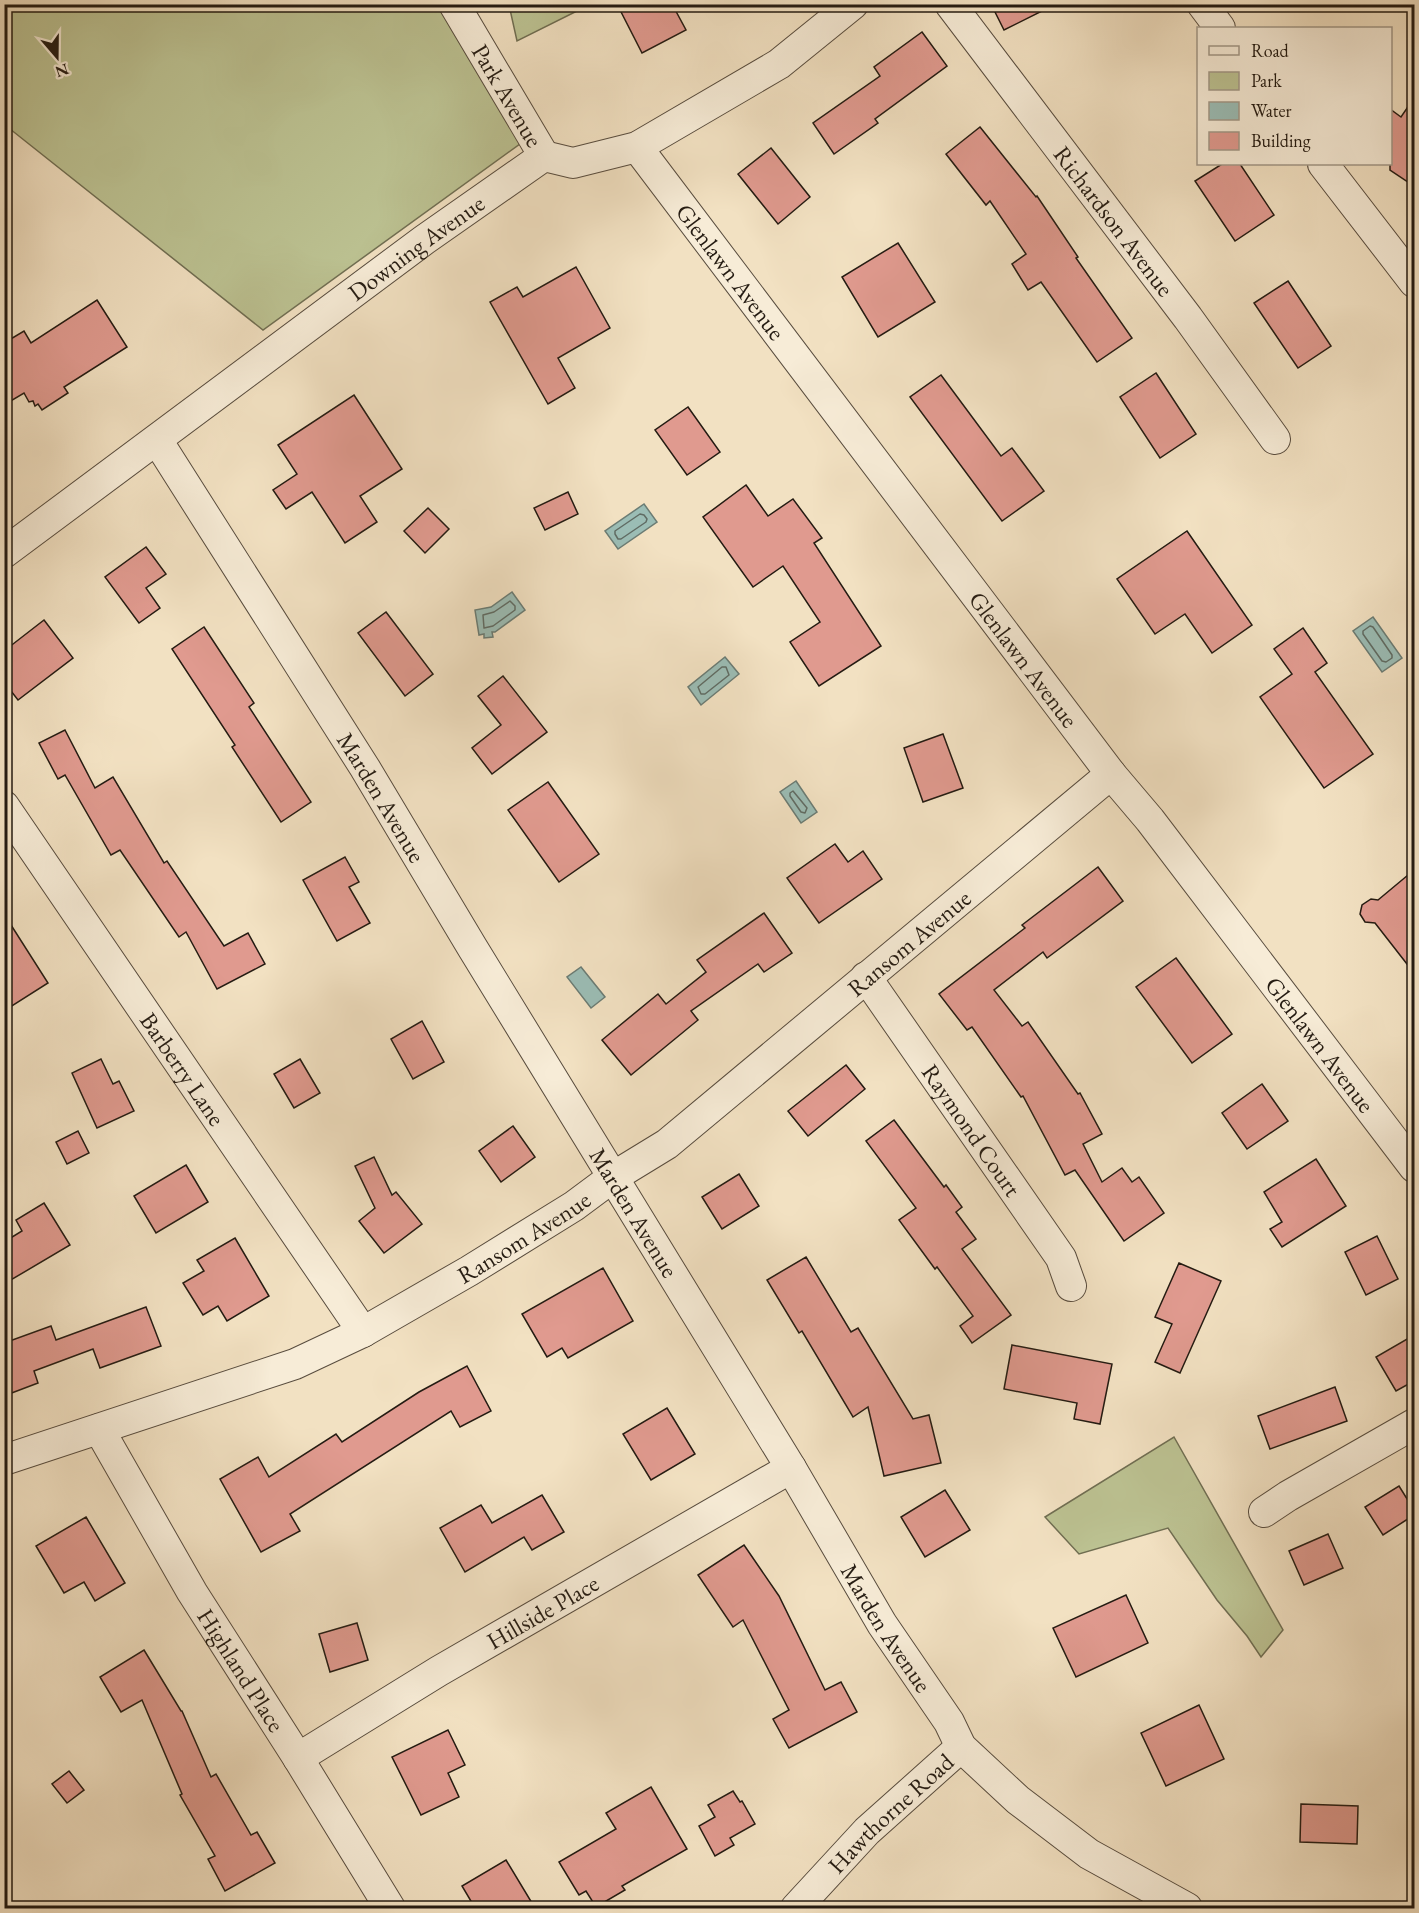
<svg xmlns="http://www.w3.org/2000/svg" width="1419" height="1913" viewBox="0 0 1419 1913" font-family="'EB Garamond',serif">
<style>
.green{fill:#bcc292;stroke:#706e52;stroke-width:1.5}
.water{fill:#9bbdb5;stroke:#6b7c74;stroke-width:1.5}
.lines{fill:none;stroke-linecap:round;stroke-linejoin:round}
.shore{stroke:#606c64;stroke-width:1.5}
.building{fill:#e09a8f;stroke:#241b12;stroke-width:1.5}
.minor-casing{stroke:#584c3e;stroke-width:32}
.minor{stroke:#f7ecd7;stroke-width:30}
.labels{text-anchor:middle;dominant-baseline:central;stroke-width:5;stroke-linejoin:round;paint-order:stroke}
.street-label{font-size:24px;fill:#241b12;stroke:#f7ecd7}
</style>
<rect width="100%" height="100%" fill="#f2e1c2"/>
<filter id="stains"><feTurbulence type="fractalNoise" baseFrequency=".00333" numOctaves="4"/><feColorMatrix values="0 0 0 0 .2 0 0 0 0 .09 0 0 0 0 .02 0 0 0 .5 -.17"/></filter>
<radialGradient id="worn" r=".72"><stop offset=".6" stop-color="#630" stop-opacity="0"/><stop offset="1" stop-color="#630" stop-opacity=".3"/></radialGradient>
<g class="green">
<polygon points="4,5 438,5 524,141 263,330 5,125"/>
<polygon points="509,5 509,4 589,5 517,41"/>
<polygon points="1174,1437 1283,1630 1261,1657 1247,1636 1217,1600 1168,1528 1079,1554 1045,1517"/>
</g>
<g class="water">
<polygon points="644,504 657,522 618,549 605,531"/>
<polygon points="512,592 525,610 495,632 492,632 493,637 484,638 484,634 479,635 475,610 491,607"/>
<polygon points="1373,617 1402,658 1382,672 1353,631"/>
<polygon points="725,657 739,674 701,705 688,687"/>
<polygon points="796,781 817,812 801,823 780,792"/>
<polygon points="581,967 605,997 591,1008 567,977"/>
</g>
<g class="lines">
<g class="shore">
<polygon points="640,514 644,515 647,519 646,522 621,539 618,539 615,534 615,531"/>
<polygon points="510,601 515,606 515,610 493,626 484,628 483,615 494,612"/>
<polygon points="1370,626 1373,627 1392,655 1392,658 1386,662 1382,661 1363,634 1363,631"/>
<polygon points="722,667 726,667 729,675 705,694 701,694 698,687"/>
<polygon points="793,791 807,808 805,813 801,812 790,796 790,793"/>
</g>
</g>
<g class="building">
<polygon points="617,4 672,4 686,30 642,53"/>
<polygon points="991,4 1056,4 1004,30"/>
<polygon points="922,32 947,66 875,119 878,123 834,154 813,123 880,76 874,67"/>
<polygon points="1414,98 1414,186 1390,170 1390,109 1401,117"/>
<polygon points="980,127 1036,197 1037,196 1078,257 1076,258 1132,338 1097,362 1041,282 1028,290 1012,264 1026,254 990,201 986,205 946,154"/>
<polygon points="771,148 810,197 778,224 738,174"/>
<polygon points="1222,164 1240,164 1274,215 1235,241 1195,181"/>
<polygon points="898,243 935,302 878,337 842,277"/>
<polygon points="576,267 610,328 558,358 575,388 548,404 490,302 517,287 523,297"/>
<polygon points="1288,281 1331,346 1298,368 1254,303"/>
<polygon points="97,300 127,347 64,387 68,393 42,410 38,404 35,406 33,401 29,402 24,393 4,405 4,343 24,331 31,343"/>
<polygon points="1156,373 1196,434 1160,458 1120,397"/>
<polygon points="941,375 1001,456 1012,448 1044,491 1002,521 910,397"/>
<polygon points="354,395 402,469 360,496 377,522 345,543 312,492 286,509 273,490 297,474 278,445"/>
<polygon points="688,407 720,452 687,475 655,430"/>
<polygon points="746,485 768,516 793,499 822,538 814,543 881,646 819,686 790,642 820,622 783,566 753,587 703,517"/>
<polygon points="568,492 578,514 545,530 534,508"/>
<polygon points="428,508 449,529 425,553 404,531"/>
<polygon points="1187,531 1252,625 1212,653 1185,614 1155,634 1117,579"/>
<polygon points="146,547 166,574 146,588 160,608 139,623 105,577"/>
<polygon points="386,612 433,674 405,696 358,633"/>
<polygon points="44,620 73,658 18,700 4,682 4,651"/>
<polygon points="204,627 254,703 249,707 311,802 281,822 232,747 235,745 172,649"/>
<polygon points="1303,628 1327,663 1315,672 1373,754 1324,788 1260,697 1292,674 1274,649"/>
<polygon points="503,676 547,732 492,774 472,748 501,725 478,696"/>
<polygon points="65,730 95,788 113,777 164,863 167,861 224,946 248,933 265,964 217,989 186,932 179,937 120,850 111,855 65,775 58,779 39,743"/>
<polygon points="943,734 963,788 923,802 904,748"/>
<polygon points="548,782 599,854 559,882 508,810"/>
<polygon points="835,844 848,862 863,851 882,879 819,923 787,878"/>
<polygon points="345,857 359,882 349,887 370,923 337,941 303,880"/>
<polygon points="1098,867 1123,901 1047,958 1043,952 994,990 1022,1026 1028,1022 1078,1094 1080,1093 1102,1134 1083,1144 1102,1182 1122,1168 1132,1182 1139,1177 1164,1213 1124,1241 1075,1170 1065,1175 1023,1096 1021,1097 972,1027 967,1030 939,994 1025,928 1022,925"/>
<polygon points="1414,870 1414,973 1375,923 1365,922 1360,914 1362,905 1371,899 1378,900"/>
<polygon points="764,913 792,953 764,972 758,964 691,1011 698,1020 631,1075 602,1040 658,994 666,1004 706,972 697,960"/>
<polygon points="4,914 48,983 4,1011"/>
<polygon points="1176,958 1232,1034 1192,1063 1136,987"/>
<polygon points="422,1021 444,1062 413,1079 391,1039"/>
<polygon points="101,1059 113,1084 119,1081 134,1111 97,1128 72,1073"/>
<polygon points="300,1059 320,1093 294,1108 274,1074"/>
<polygon points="846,1065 865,1089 808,1136 788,1111"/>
<polygon points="1262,1084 1288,1121 1247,1149 1222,1113"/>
<polygon points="894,1120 944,1187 946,1185 962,1207 956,1212 976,1239 962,1249 1011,1315 972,1343 960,1326 973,1316 937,1267 935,1269 899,1220 916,1208 866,1141"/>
<polygon points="513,1126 535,1157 501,1182 479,1151"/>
<polygon points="78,1131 89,1153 67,1164 56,1142"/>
<polygon points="374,1157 392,1195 396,1192 422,1224 384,1253 359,1221 375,1208 355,1166"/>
<polygon points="1316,1159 1346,1206 1282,1247 1270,1229 1282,1222 1264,1192"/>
<polygon points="186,1165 208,1202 156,1233 134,1196"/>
<polygon points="739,1174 759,1206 722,1229 702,1197"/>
<polygon points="44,1203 70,1245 4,1284 4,1242 22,1231 16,1220"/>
<polygon points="1377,1236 1398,1279 1366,1295 1345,1252"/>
<polygon points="235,1238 269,1296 227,1321 218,1306 203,1315 183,1283 204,1271 197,1260"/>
<polygon points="806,1257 851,1332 858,1328 913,1419 929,1415 941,1463 884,1476 868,1407 853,1417 802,1331 799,1333 767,1280"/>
<polygon points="1179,1263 1221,1281 1180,1373 1155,1362 1172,1324 1155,1317"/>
<polygon points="603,1268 633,1321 568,1358 562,1348 547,1357 522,1314"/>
<polygon points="146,1307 161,1346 100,1368 93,1349 34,1371 38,1383 9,1394 4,1380 4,1343 51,1326 56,1340"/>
<polygon points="1414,1335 1414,1381 1396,1391 1376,1357"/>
<polygon points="1012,1345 1112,1364 1100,1424 1074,1419 1077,1403 1004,1389"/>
<polygon points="467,1366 491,1411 460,1427 451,1411 290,1514 300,1531 261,1552 220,1479 258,1457 269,1477 336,1434 342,1442 419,1392"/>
<polygon points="1335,1387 1347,1421 1270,1449 1258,1416"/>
<polygon points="667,1408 695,1454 651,1480 623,1434"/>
<polygon points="1399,1486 1414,1510 1414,1515 1383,1535 1365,1507"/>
<polygon points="945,1490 970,1530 925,1557 901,1517"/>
<polygon points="542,1495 564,1532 532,1550 524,1537 465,1572 440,1528 481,1505 492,1523"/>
<polygon points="86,1517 125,1583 95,1601 84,1582 64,1593 36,1546"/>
<polygon points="1328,1534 1343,1568 1304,1585 1289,1551"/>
<polygon points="744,1545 779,1596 825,1690 841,1682 857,1712 789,1748 773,1719 789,1710 743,1620 733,1627 698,1575"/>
<polygon points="1126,1595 1148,1643 1076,1677 1053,1628"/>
<polygon points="357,1623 368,1660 330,1672 319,1634"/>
<polygon points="144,1650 181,1711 182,1711 211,1777 216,1774 251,1835 257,1832 275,1863 225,1891 208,1859 215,1856 180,1795 182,1794 142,1700 121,1712 100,1677"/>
<polygon points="1199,1705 1224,1759 1166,1786 1141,1733"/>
<polygon points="448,1730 465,1765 448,1773 459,1797 421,1815 392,1757"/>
<polygon points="69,1771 84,1790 67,1803 52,1784"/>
<polygon points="651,1787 687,1849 622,1886 625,1890 596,1907 586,1891 579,1895 559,1862 616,1829 606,1813"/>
<polygon points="733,1791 740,1802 742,1801 755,1824 730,1838 734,1845 715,1856 699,1826 715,1817 708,1805"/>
<polygon points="1301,1804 1358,1806 1357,1844 1300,1842"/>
<polygon points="506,1860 535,1908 475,1908 462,1886"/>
</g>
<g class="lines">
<g class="minor-casing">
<g id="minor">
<path id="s1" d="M 454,4 L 544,156"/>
<path id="s2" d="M 950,4 L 1188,318 L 1275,439"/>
<polyline points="1202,4 1220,28"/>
<path id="s3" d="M 637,147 L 1111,774 L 1150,820 L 1414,1167"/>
<polyline points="1323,164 1414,282"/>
<path id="s4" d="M 157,440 L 365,768 L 472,947 L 791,1468 L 882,1624 L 949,1722 L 961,1747 L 1018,1800 L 1089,1854 L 1187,1908"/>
<path id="s5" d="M 4,553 L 424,240 L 544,156 L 573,163 L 637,147 L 779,64 L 853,4"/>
<path id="s6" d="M 4,806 L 363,1332"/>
<path id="s7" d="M 866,977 L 1061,1258 L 1071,1286"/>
<path id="s8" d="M 99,1429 L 192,1592 L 298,1758 L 390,1908"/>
<path id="s9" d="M 4,1460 L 295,1364 L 363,1332 L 469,1271 L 574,1206 L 613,1177 L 667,1144 L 1111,774"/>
<polyline points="1264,1512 1288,1496 1414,1424"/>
<path id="s10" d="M 298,1758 L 439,1671 L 791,1468"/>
<path id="s11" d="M 796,1908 L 867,1831 L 961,1747"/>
</g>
</g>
<use href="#minor" class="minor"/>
</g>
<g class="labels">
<g class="street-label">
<text stroke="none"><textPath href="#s1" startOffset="106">Park Avenue</textPath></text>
<text stroke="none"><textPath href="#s2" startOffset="272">Richardson Avenue</textPath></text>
<text stroke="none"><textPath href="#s5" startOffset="513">Downing Avenue</textPath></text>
<text stroke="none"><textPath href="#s3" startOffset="156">Glenlawn Avenue</textPath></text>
<text stroke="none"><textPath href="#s3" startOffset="642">Glenlawn Avenue</textPath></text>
<text stroke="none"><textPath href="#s4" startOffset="422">Marden Avenue</textPath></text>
<text stroke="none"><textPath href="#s9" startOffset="1054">Ransom Avenue</textPath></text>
<text stroke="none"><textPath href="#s3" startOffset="1128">Glenlawn Avenue</textPath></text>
<text stroke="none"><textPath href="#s6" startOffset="318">Barberry Lane</textPath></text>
<text stroke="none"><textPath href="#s7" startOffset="186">Raymond Court</textPath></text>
<text stroke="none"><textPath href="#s4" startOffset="908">Marden Avenue</textPath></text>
<text stroke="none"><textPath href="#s9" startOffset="568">Ransom Avenue</textPath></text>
<text stroke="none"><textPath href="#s10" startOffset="285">Hillside Place</textPath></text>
<text stroke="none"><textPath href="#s4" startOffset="1394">Marden Avenue</textPath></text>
<text stroke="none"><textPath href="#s8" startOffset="280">Highland Place</textPath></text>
<text stroke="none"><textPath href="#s11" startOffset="134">Hawthorne Road</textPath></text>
</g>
</g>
<rect width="1419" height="1913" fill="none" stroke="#f2e1c2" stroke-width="24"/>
<rect x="6" y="6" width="1407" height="1901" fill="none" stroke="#241b12" stroke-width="3"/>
<rect x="12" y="12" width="1395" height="1889" fill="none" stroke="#241b12" stroke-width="1.5"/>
<rect x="1197" y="27" width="195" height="138" fill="#f7ecd7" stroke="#a39888" stroke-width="1.5"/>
<rect x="1209" y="46" width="30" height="9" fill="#f7ecd7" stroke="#a39888" stroke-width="1.5"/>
<text x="1251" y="57" font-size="18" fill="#241b12">Road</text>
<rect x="1209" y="72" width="30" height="18" fill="#bcc292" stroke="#a39888" stroke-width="1.5"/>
<text x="1251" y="87" font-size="18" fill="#241b12">Park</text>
<rect x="1209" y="102" width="30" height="18" fill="#9bbdb5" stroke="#a39888" stroke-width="1.5"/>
<text x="1251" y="117" font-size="18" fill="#241b12">Water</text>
<rect x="1209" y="132" width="30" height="18" fill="#e09a8f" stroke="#a39888" stroke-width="1.5"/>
<text x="1251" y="147" font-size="18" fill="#241b12">Building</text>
<g transform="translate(57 57) rotate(160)" stroke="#f7ecd7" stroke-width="4.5" paint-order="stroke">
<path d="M0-4.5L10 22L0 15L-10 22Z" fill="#241b12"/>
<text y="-9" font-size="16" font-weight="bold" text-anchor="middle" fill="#241b12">N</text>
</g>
<rect width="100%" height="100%" filter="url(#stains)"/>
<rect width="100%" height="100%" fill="url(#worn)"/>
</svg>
